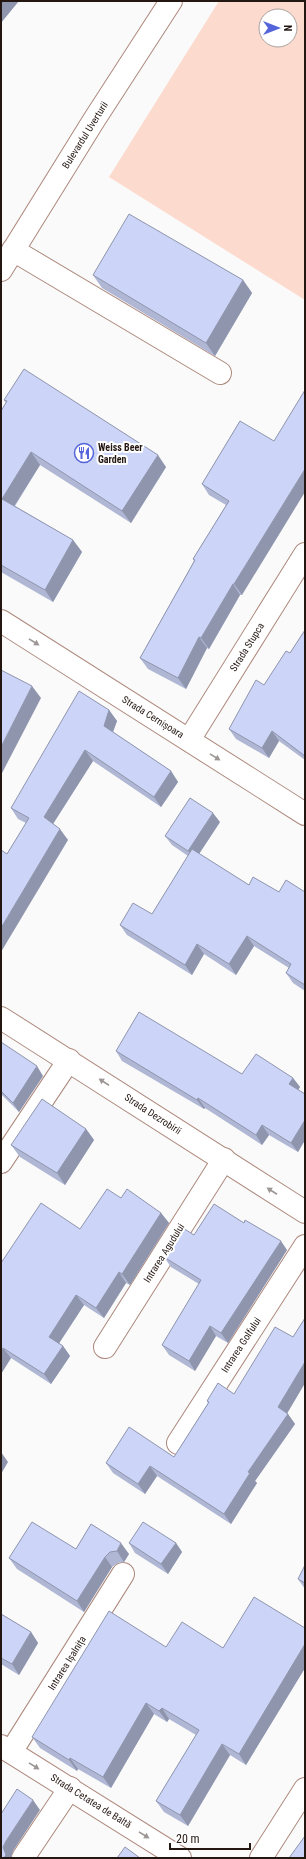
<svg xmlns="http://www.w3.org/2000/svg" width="306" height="1859" viewBox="0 0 306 1859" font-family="'Roboto Condensed',sans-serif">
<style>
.green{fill:#fddace;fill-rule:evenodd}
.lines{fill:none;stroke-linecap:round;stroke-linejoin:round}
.minor-casing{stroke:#ad897d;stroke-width:24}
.major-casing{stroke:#ad897d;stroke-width:24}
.minor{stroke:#fff;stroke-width:22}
.major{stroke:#fff;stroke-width:22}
.wall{fill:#afb7d4}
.shaded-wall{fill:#8f95ad}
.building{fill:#ccd5f7;stroke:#8f95ad}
.oneway{fill:#9c9794}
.labels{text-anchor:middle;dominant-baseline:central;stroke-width:4;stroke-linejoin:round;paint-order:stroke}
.street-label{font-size:10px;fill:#241712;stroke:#fff}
.poi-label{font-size:10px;font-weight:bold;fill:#241712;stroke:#fff;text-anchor:start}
</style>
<rect width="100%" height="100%" fill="#fafafa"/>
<path class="green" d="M 219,1 L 305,1 L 305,300 L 109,177 ZM 266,16 L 290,16 L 290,40 L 266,40 Z"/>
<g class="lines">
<g class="minor-casing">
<g id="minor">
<polyline points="13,250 220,373"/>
<polyline points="1,621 305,814"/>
<polyline points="189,740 305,554"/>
<polyline points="1,1018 305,1212"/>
<polyline points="1,1162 69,1060"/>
<polyline points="105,1347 224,1159"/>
<polyline points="178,1443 305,1246"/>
<polyline points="1,1746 180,1858"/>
<polyline points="11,1752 123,1574"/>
<polyline points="23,1858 70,1788"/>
<polyline points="261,1858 305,1789"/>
</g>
</g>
<g class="major-casing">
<polyline id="major" points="1,270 94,120 171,1"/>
</g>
<use href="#minor" class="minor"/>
<use href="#major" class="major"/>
</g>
<g class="wall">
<polygon points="93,275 243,280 252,293 215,356 102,288"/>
<polygon points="4,400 166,467 131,523 40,465 15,506 73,540 82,552 53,602 1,572 1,411 6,403"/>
<polygon points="240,421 242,595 240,595 209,649 207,648 186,689 148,669 140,658 194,561 193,559 226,505 209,495 202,484"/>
<polygon points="305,630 305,760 279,741 269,758 236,739 229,729 290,653"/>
<polygon points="109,710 117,721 113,732 171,771 178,782 161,807 93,761 53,824 68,840 7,854 26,823 18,819 11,808"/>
<polygon points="220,822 199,854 249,885 279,892 305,892 305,991 293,983 286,973 289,968 254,946 236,975 204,954 192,975 127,935 120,925 152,914 188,856 172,845 165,836"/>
<polygon points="1,1043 43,1076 19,1112 1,1094"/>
<polygon points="116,1051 242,1074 293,1078 300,1087 298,1090 305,1094 305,1140 298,1152 269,1135 262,1145 205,1108 204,1109 122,1061"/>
<polygon points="86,1129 94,1140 65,1185 20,1157 11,1145"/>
<polygon points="121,1198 161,1213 169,1223 130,1285 126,1283 104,1318 84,1305 59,1343 63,1346 70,1356 51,1384 11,1358 1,1374 1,1263 80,1229"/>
<polygon points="194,1235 287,1250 228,1343 216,1336 195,1371 169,1355 162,1345 199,1284 171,1267 164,1257"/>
<polygon points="305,1318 305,1383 287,1413 295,1424 255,1481 257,1483 231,1524 157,1476 145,1494 113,1473 106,1463 174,1457 208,1403 207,1401 234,1394 293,1337"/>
<polygon points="91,1524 129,1554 124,1562 118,1563 112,1567 84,1612 17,1569 9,1558 76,1549"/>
<polygon points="129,1543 176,1543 182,1552 168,1574 135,1553"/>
<polygon points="305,1565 305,1589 298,1579"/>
<polygon points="1,1614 31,1632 38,1643 19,1675 1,1664"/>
<polygon points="305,1628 305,1668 246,1765 230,1755 188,1826 164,1812 156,1801 196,1735 169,1719 167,1722 154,1714 111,1788 78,1769 77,1771 40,1748 32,1737 166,1647 223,1648"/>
</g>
<g class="shaded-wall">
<polygon points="2,1 19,1 1,23 1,2"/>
<polygon points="243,280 252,293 215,356 206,343"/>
<polygon points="31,452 40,465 11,511 2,499"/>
<polygon points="158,455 166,467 131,523 122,511"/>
<polygon points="305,469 305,492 242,595 234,584"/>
<polygon points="73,540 82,552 53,602 45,590"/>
<polygon points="233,584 240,595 209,649 201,638"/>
<polygon points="199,637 207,648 186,689 178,678"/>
<polygon points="32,686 41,698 1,775 1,747"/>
<polygon points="109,710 117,721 111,737 104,726"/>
<polygon points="272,731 279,741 269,758 262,748"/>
<polygon points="85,750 93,761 51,827 44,817"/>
<polygon points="171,771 178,782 161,807 154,797"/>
<polygon points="213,813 220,822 195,860 188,851"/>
<polygon points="60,829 68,840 1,952 1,928"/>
<polygon points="247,936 254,946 236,975 229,964"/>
<polygon points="197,944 204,954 192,975 185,965"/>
<polygon points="37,1066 43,1076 19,1112 13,1103"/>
<polygon points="293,1078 300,1087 296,1093 289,1084"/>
<polygon points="198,1098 205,1108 204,1109 197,1100"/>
<polygon points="305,1120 305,1140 298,1152 291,1143"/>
<polygon points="262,1125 269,1135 262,1145 256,1135"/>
<polygon points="86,1129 94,1140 65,1185 57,1173"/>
<polygon points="161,1213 169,1223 130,1285 122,1274"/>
<polygon points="281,1241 287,1250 228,1343 221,1333"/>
<polygon points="119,1272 126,1283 104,1318 96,1308"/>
<polygon points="76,1295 84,1305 56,1348 49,1337"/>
<polygon points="210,1326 216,1336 195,1371 189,1361"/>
<polygon points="63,1346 70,1356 51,1384 44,1374"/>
<polygon points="3,1348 11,1358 1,1374 1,1352"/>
<polygon points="305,1362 305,1383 285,1417 278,1407"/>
<polygon points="288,1414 295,1424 255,1481 257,1483 231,1524 224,1514 248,1472"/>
<polygon points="1,1452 8,1462 1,1474"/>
<polygon points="150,1466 157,1476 145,1494 138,1484"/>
<polygon points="121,1543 129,1554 124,1562 117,1551"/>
<polygon points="176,1543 182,1552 168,1574 161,1564"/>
<polygon points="105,1557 112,1567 84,1612 77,1601"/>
<polygon points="31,1632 38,1643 19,1675 12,1664"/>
<polygon points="305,1644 305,1668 246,1765 239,1754"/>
<polygon points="146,1703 154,1714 111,1788 103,1777"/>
<polygon points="162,1708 169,1719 167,1722 159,1711"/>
<polygon points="222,1744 230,1755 188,1826 180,1815"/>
<polygon points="70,1758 78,1769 77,1771 69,1760"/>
<polygon points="33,1800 40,1810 13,1851 11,1858 4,1858 3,1847 6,1841"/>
</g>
<g class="building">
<polygon points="129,214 243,280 206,343 93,275"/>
<polygon points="24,369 158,455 122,511 31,452 2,499 73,540 45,590 1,565 1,411 7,401 4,400"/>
<polygon points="305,390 305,469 234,584 233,584 201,638 199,637 178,678 140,658 195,560 193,559 229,501 202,484 240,421 274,441"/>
<polygon points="305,630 305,756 272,731 262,748 229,729 256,680 264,685 286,651 290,653"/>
<polygon points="1,670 32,686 1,747"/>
<polygon points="79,691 109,710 104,726 171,771 154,797 85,750 44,817 60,829 1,928 1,850 7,854 29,818 11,808"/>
<polygon points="190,798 213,813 188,851 165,836"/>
<polygon points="192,849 249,885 253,877 279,892 286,880 305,892 305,985 286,973 291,964 247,936 229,964 197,944 185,965 120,925 133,903 152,914"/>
<polygon points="139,1012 242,1074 256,1054 293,1078 289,1084 305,1094 305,1120 291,1143 262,1125 256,1135 198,1098 197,1100 116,1051"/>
<polygon points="1,1042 37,1066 13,1103 1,1091"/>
<polygon points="42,1099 86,1129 57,1173 11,1145"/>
<polygon points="107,1189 121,1198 127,1189 161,1213 122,1274 119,1272 96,1308 76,1295 49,1337 63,1346 44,1374 3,1348 1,1352 1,1263 41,1203 80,1229"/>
<polygon points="214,1204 244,1223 245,1220 281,1241 221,1333 210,1326 189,1361 162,1345 201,1280 164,1257 183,1228 194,1235"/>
<polygon points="305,1318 305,1362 278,1407 288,1414 248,1472 250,1473 224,1514 150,1466 138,1484 106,1463 129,1427 174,1457 209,1402 207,1401 218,1383 234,1394 275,1327 293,1337"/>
<polygon points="32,1522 76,1549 91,1524 121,1543 117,1551 110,1552 105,1557 77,1601 9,1558"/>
<polygon points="143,1522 176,1543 161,1564 129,1543"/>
<polygon points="305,1565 305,1583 298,1579"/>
<polygon points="254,1597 305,1628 305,1644 239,1754 222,1744 180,1815 156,1801 199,1730 162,1708 159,1711 146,1703 103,1777 70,1758 69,1760 32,1737 109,1611 166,1647 182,1622 223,1648"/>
<polygon points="1,1614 31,1632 12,1664 1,1658"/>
<polygon points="17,1789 33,1800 6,1841 3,1847 6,1855 4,1858 1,1858 1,1814"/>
<polygon points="305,1836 305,1858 289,1858"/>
<polygon points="125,1847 140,1858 117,1858"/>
</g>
<defs><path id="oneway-solid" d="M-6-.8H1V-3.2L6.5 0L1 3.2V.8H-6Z"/></defs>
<g class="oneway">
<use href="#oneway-solid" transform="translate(34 642) rotate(32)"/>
<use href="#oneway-solid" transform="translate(215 757) rotate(32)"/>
<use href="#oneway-solid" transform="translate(104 1082) rotate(-147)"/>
<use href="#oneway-solid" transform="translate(272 1191) rotate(-147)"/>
<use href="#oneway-solid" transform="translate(34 1766) rotate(32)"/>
<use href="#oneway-solid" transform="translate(144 1835) rotate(32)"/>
</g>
<defs>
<g id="restaurant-ring" transform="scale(1)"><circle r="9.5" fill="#fff" stroke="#5464da" stroke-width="1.5"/><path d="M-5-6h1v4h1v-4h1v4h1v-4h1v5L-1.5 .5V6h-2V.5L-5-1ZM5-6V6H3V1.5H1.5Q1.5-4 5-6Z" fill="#5464da"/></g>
</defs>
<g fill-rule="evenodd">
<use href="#restaurant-ring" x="84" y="453"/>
</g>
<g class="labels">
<g class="street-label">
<text transform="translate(85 135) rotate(-58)">Bulevardul Uverturii</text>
<text transform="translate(247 647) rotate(-58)">Strada Stupca</text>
<text transform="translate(153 717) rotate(32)">Strada Cernișoara</text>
<text transform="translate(153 1114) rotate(33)">Strada Dezrobirii</text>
<text transform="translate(164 1253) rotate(-58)">Intrarea Agudului</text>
<text transform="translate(241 1345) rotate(-57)">Intrarea Golfului</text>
<text transform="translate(67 1663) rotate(-58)">Intrarea Ișalnița</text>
<text transform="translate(91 1801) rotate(32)">Strada Cetatea de Baltă</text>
</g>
<g class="poi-label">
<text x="98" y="447">Weiss Beer<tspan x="98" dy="12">Garden</tspan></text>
</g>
</g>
<rect width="306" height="1859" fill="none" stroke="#241712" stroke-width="4"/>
<g transform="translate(278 28) rotate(90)"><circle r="19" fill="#ffffff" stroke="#a7a2a0"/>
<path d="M0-3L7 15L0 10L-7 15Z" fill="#5464da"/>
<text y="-6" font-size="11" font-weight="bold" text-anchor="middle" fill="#241712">N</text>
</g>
<path d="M170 1843v6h80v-6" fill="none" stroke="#241712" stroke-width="2"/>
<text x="176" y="1843" font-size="12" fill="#241712" stroke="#ffffff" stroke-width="3" paint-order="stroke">20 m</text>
</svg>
